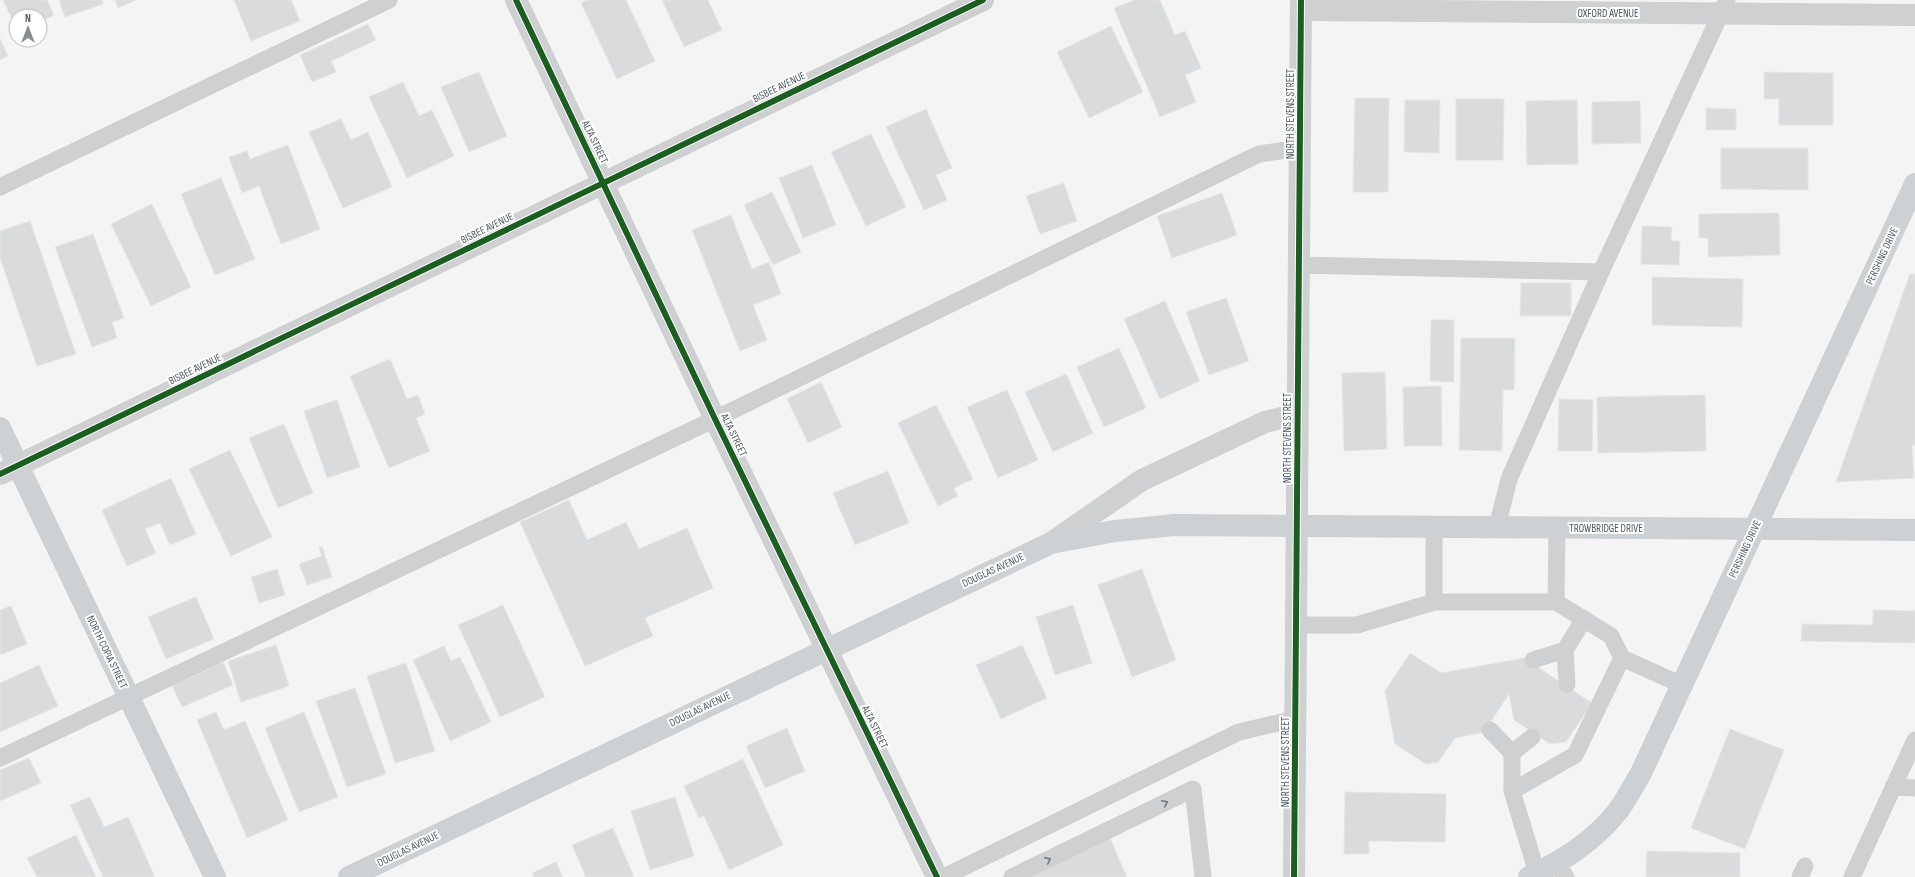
<svg xmlns="http://www.w3.org/2000/svg" width="1915" height="877" viewBox="0 0 1915 877" font-family="'Sofia Sans Condensed',sans-serif">
<style>
.building{fill:#dadbdc;stroke:#e5e6e7}
.lines{fill:none;stroke-linecap:round;stroke-linejoin:round}
.lane{stroke:#ced0d2;stroke-width:17}
.street{stroke:#ced0d2;stroke-width:22}
.secondary{stroke:#ced1d4;stroke-width:22}
.cycleway-casing{stroke:#fff;stroke-width:8}
.cycleway{stroke:#1b5e20;stroke-width:6}
.oneway{stroke:#727b83}
.labels{text-anchor:middle;dominant-baseline:central;stroke-width:4;stroke-linejoin:round;paint-order:stroke}
.street-label{font-size:11px;fill:#4a5761;stroke:#fff}
</style>
<rect width="100%" height="100%" fill="#f4f4f4"/>
<g class="building">
<polygon points="3,0 47,0 54,15 40,22 40,16 16,16 16,27"/>
<polygon points="59,0 102,0 103,4 65,17"/>
<polygon points="115,0 137,0 118,8"/>
<polygon points="234,0 291,0 300,21 251,41"/>
<polygon points="587,0 626,0 655,61 617,79 581,3"/>
<polygon points="662,0 708,0 722,30 684,47"/>
<polygon points="1134,0 1160,0 1175,35 1185,31 1201,68 1185,75 1196,102 1160,117 1114,8"/>
<polygon points="368,24 376,40 331,61 336,72 312,82 300,55"/>
<polygon points="1111,26 1143,92 1089,118 1057,52"/>
<polygon points="0,38 8,56 0,60"/>
<polygon points="479,72 507,136 469,152 441,87"/>
<polygon points="1764,72 1833,73 1833,125 1779,125 1779,99 1764,99"/>
<polygon points="403,82 419,116 432,110 454,156 407,178 369,97"/>
<polygon points="1355,98 1389,98 1388,192 1353,192"/>
<polygon points="1456,99 1504,99 1503,160 1456,160"/>
<polygon points="1405,100 1440,100 1439,153 1404,152"/>
<polygon points="1577,100 1578,164 1527,165 1526,101"/>
<polygon points="1640,101 1641,143 1592,144 1592,102"/>
<polygon points="1706,108 1736,109 1736,130 1706,130"/>
<polygon points="926,109 952,168 936,175 947,200 924,210 886,127"/>
<polygon points="341,119 351,140 368,132 392,187 343,208 309,132"/>
<polygon points="871,134 906,207 866,226 831,152"/>
<polygon points="288,145 320,229 281,244 259,186 242,193 229,157 247,151 250,159"/>
<polygon points="1721,148 1808,148 1808,190 1721,189"/>
<polygon points="812,165 836,225 803,238 779,178"/>
<polygon points="221,178 255,259 215,275 181,194"/>
<polygon points="1064,183 1077,221 1040,234 1026,196"/>
<polygon points="772,192 801,252 773,265 744,205"/>
<polygon points="1222,193 1237,235 1172,258 1157,216"/>
<polygon points="152,204 191,287 151,306 111,224"/>
<polygon points="1779,213 1780,255 1708,257 1708,238 1699,238 1699,214"/>
<polygon points="731,215 752,269 769,262 781,294 753,305 767,340 740,351 692,230"/>
<polygon points="30,221 76,354 37,366 0,258 0,231"/>
<polygon points="1642,226 1672,227 1671,241 1680,241 1679,265 1641,264"/>
<polygon points="93,234 124,318 112,322 117,338 92,347 55,247"/>
<polygon points="1910,274 1915,274 1915,445 1912,445 1914,478 1836,482"/>
<polygon points="1652,277 1743,279 1742,327 1652,325"/>
<polygon points="1521,283 1571,283 1571,316 1520,316"/>
<polygon points="1226,298 1249,361 1209,375 1186,312"/>
<polygon points="1165,301 1200,381 1160,399 1124,319"/>
<polygon points="1431,320 1454,320 1454,382 1430,381"/>
<polygon points="1461,338 1515,338 1514,390 1503,390 1502,451 1459,450"/>
<polygon points="1119,348 1146,408 1104,427 1077,367"/>
<polygon points="390,359 407,399 418,395 425,414 416,418 430,451 389,468 350,376"/>
<polygon points="1385,372 1387,449 1344,451 1342,373"/>
<polygon points="1066,374 1093,433 1053,452 1025,392"/>
<polygon points="821,382 842,427 808,443 787,399"/>
<polygon points="1441,386 1442,446 1404,446 1403,387"/>
<polygon points="1007,390 1038,460 998,478 967,407"/>
<polygon points="1705,395 1706,451 1598,453 1597,397"/>
<polygon points="1559,399 1593,400 1592,451 1558,451"/>
<polygon points="337,400 360,467 327,478 304,411"/>
<polygon points="936,405 973,479 954,488 958,496 938,506 898,423"/>
<polygon points="284,424 313,493 278,508 249,438"/>
<polygon points="230,450 272,537 231,556 189,469"/>
<polygon points="888,471 909,523 855,545 833,493"/>
<polygon points="171,478 196,534 170,545 160,523 145,529 156,553 127,566 102,510"/>
<polygon points="569,500 587,540 626,522 639,549 687,528 713,588 645,618 653,636 585,666 520,522"/>
<polygon points="322,547 332,577 307,585 299,564 322,556 319,548"/>
<polygon points="277,569 285,595 259,603 251,577"/>
<polygon points="1142,569 1176,660 1132,677 1098,585"/>
<polygon points="196,597 214,639 166,659 148,617"/>
<polygon points="503,605 545,697 500,717 458,625"/>
<polygon points="1073,605 1092,663 1055,675 1036,617"/>
<polygon points="11,606 27,644 0,655 0,610"/>
<polygon points="1873,610 1915,611 1915,643 1801,641 1802,624 1873,625"/>
<polygon points="276,645 289,686 241,702 228,661"/>
<polygon points="1022,645 1047,698 1001,719 976,665"/>
<polygon points="444,646 451,661 460,657 491,722 450,741 413,660"/>
<polygon points="1410,653 1441,673 1524,658 1592,703 1566,742 1550,744 1514,720 1509,694 1484,732 1455,738 1438,762 1426,764 1395,744 1385,691"/>
<polygon points="223,662 233,685 182,707 172,686"/>
<polygon points="406,663 435,751 395,763 367,676"/>
<polygon points="39,665 58,706 0,732 0,683"/>
<polygon points="355,688 386,774 347,787 316,701"/>
<polygon points="216,712 224,730 245,721 288,820 247,838 197,720"/>
<polygon points="304,712 338,797 299,812 265,728"/>
<polygon points="787,728 805,771 765,788 746,746"/>
<polygon points="1730,729 1784,750 1745,849 1691,828"/>
<polygon points="29,758 41,783 0,801 0,770"/>
<polygon points="743,759 783,845 729,870 704,816 699,818 684,786"/>
<polygon points="1345,792 1446,794 1445,842 1369,841 1369,854 1344,854"/>
<polygon points="90,797 104,827 128,817 155,877 103,877 70,805"/>
<polygon points="675,797 694,856 650,870 631,811"/>
<polygon points="613,828 634,877 586,877 572,845"/>
<polygon points="76,835 96,877 37,877 27,858"/>
<polygon points="1110,838 1127,877 1018,877"/>
<polygon points="1647,851 1740,853 1740,877 1646,877"/>
<polygon points="556,862 563,877 534,877 532,873"/>
</g>
<g class="lines">
<g class="lane">
<polyline points="0,187 389,0"/>
<polyline points="1299,265 1601,272"/>
<polyline points="1497,527 1509,479 1601,272 1727,0"/>
<polyline points="1434,602 1434,527"/>
<polyline points="1556,602 1557,528"/>
<polyline points="1296,625 1357,625 1434,602 1556,602 1611,636 1622,658 1682,685"/>
<polyline points="1533,660 1565,650"/>
<polyline points="1567,684 1565,650 1584,619"/>
<polyline points="1490,730 1512,753"/>
<polyline points="0,758 715,419 1259,154 1300,148"/>
<polyline points="1893,787 1915,788"/>
<polyline points="1512,791 1512,753 1532,737"/>
<polyline points="1557,864 1566,877"/>
<polyline points="1537,873 1512,791 1575,755 1622,658"/>
<polyline points="944,877 1239,732 1295,719"/>
<polyline points="1012,877 1193,789 1203,877"/>
<polyline points="1800,877 1805,866"/>
<polyline points="1852,877 1915,740"/>
</g>
<g class="street">
<polyline points="516,0 715,419 937,877"/>
<polyline points="1301,10 1915,15"/>
<polyline points="0,474 983,0"/>
<polyline points="1051,543 1142,480 1265,422 1297,414"/>
<polyline points="1294,877 1301,0"/>
</g>
<g class="secondary">
<polyline points="0,428 215,877"/>
<polyline points="349,877 1051,543 1115,531 1174,525 1915,530"/>
<path d="M 1529,877 C 1562,861 1593,842 1617,812 C 1626,801 1633,786 1641,773 L 1915,184"/>
</g>
<g class="cycleway-casing">
<g id="cycleway">
<polyline points="516,0 715,419 937,877"/>
<polyline points="0,474 983,0"/>
<polyline points="1294,877 1301,0"/>
</g>
</g>
<use href="#cycleway" class="cycleway"/>
</g>
<defs><path id="oneway-chevron" d="M-2-3.5L2.5 0L-2 3.5" fill="none" stroke-width="1.6" stroke-linecap="round" stroke-linejoin="round"/></defs>
<g class="oneway">
<use href="#oneway-chevron" transform="translate(1165 803) rotate(-26)"/>
<use href="#oneway-chevron" transform="translate(1048 860) rotate(-26)"/>
</g>
<g class="labels">
<g class="street-label">
<text x="1608" y="13">OXFORD AVENUE</text>
<text transform="translate(779 87) rotate(-26)">BISBEE AVENUE</text>
<text transform="translate(1290 114) rotate(-90)">NORTH STEVENS STREET</text>
<text transform="translate(595 142) rotate(64)">ALTA STREET</text>
<text transform="translate(487 228) rotate(-26)">BISBEE AVENUE</text>
<text transform="translate(1882 256) rotate(-65)">PERSHING DRIVE</text>
<text transform="translate(195 369) rotate(-26)">BISBEE AVENUE</text>
<text transform="translate(734 435) rotate(64)">ALTA STREET</text>
<text transform="translate(1287 438) rotate(-90)">NORTH STEVENS STREET</text>
<text x="1606" y="528">TROWBRIDGE DRIVE</text>
<text transform="translate(1745 549) rotate(-65)">PERSHING DRIVE</text>
<text transform="translate(993 570) rotate(-25)">DOUGLAS AVENUE</text>
<text transform="translate(107 652) rotate(64)">NORTH COPIA STREET</text>
<text transform="translate(700 709) rotate(-26)">DOUGLAS AVENUE</text>
<text transform="translate(875 727) rotate(64)">ALTA STREET</text>
<text transform="translate(1285 762) rotate(-90)">NORTH STEVENS STREET</text>
<text transform="translate(408 849) rotate(-26)">DOUGLAS AVENUE</text>
</g>
</g>
<g transform="translate(28 28)"><circle r="19" fill="#ffffff" stroke="#b7bcc0"/>
<path d="M0-3L7 15L0 10L-7 15Z" fill="#868e94"/>
<text y="-6" font-size="11" font-weight="bold" text-anchor="middle" fill="#4a5761">N</text>
</g>
</svg>
